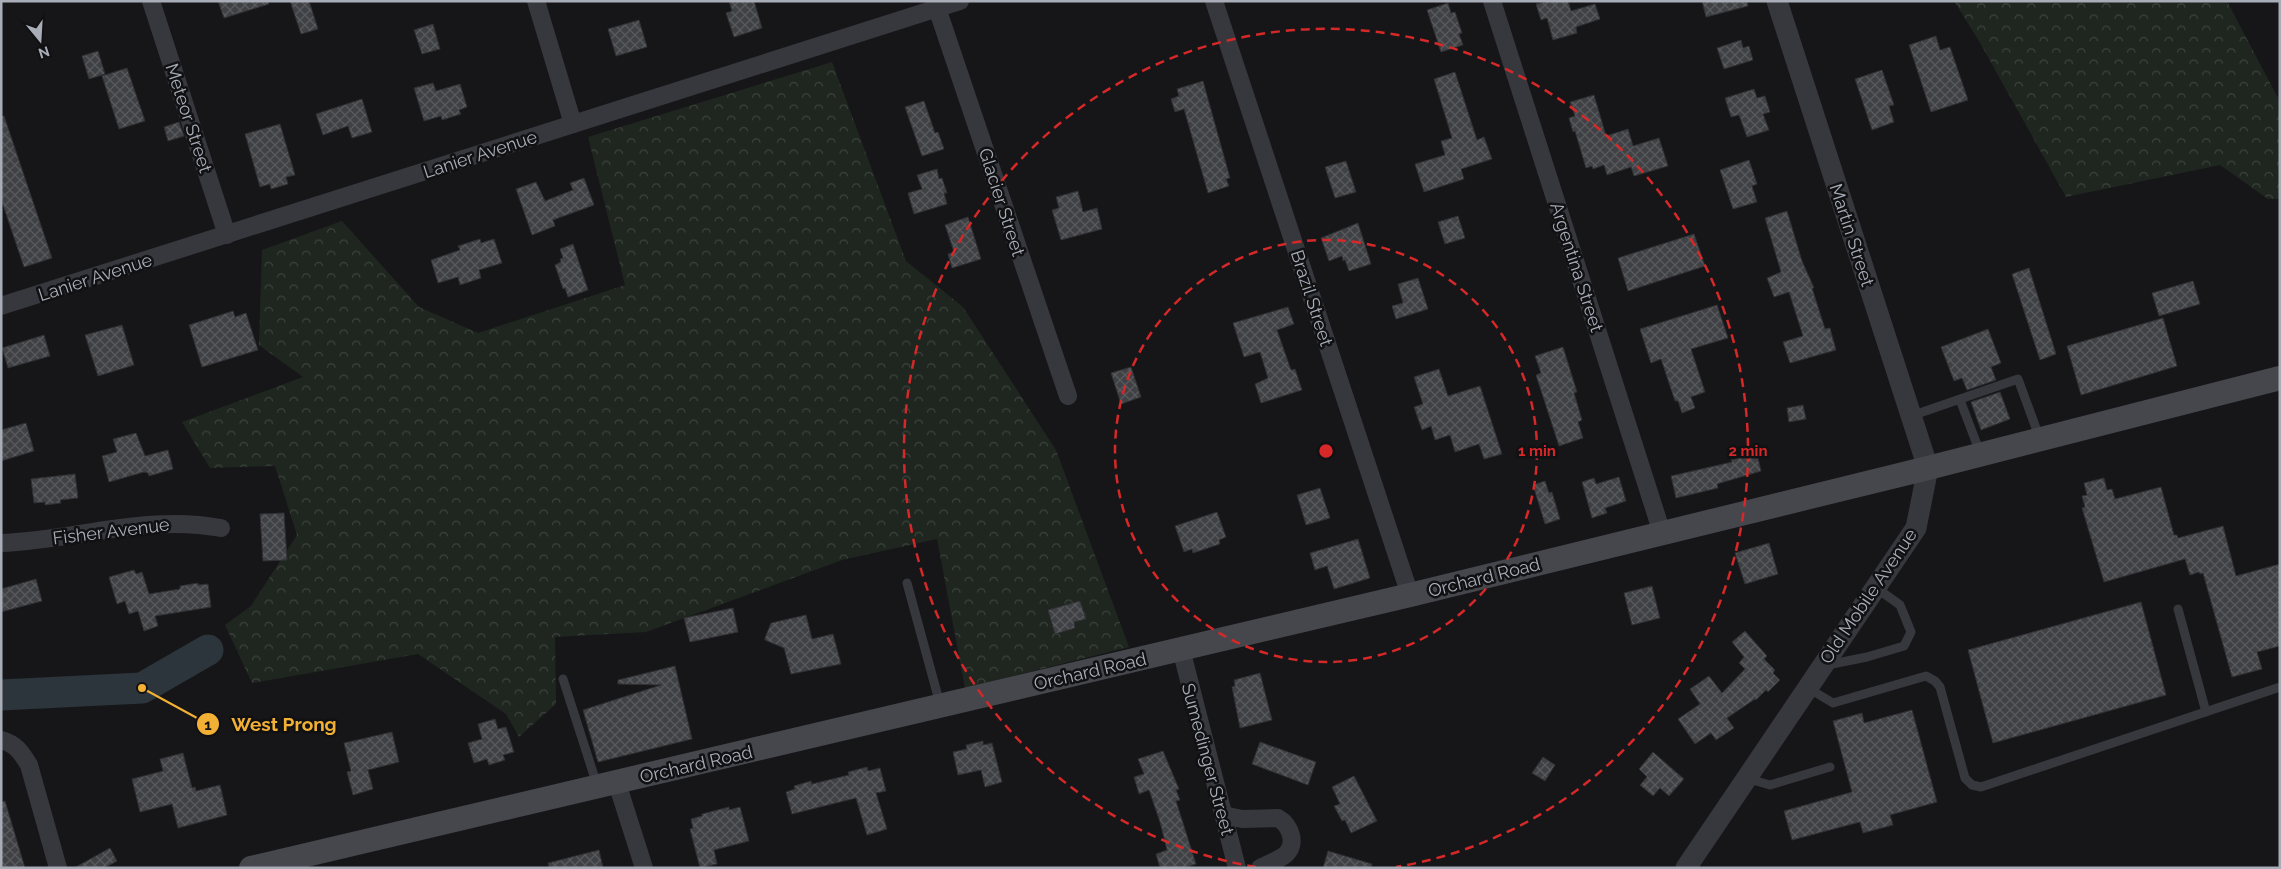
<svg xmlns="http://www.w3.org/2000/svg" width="2281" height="869" viewBox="0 0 2281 869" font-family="Raleway,sans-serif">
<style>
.forest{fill:url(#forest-crowns)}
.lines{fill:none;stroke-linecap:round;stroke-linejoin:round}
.river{stroke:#2c353c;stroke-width:31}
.building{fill:url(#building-cross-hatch);stroke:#303034}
.service{stroke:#37383d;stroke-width:9}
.minor{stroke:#37383d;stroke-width:18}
.tertiary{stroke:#37383d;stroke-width:21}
.secondary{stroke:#45474d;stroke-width:24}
.ring{fill:none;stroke:#d62828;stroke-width:2.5;stroke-dasharray:9 6}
.labels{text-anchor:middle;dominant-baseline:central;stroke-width:5;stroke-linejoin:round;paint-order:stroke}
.street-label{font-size:18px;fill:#a8adb8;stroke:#111113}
.centre{fill:#d62828;stroke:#111113;stroke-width:2.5}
.ring-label{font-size:15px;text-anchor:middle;font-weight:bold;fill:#d62828;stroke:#111113;stroke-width:5;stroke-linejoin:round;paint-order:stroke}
.leader{fill:none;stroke:#f2b134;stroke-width:2}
.callout-dot{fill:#f2b134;stroke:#111113;stroke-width:2}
.mark-label{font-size:15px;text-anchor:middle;font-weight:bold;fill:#111}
.callout-label{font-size:19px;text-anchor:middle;font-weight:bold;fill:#f2b134;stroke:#111113;stroke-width:5;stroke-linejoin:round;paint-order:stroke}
</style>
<defs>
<pattern id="forest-crowns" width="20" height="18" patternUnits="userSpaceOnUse" patternTransform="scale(1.25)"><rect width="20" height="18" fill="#1e261f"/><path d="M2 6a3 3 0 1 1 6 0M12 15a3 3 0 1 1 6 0" fill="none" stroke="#3c433d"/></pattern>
<pattern id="building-cross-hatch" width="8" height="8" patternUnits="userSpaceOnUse" patternTransform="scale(1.25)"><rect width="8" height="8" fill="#404145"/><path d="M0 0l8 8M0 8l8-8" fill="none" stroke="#595a5e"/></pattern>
</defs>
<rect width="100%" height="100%" fill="#161618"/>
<g class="forest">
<polygon points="1954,1 2227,1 2280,102 2280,199 2268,199 2220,165 2066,197 1979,41"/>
<polygon points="832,62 906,261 963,307 1056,450 1129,647 965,688 937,539 842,560 646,632 555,637 556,704 519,737 506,714 418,654 252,683 225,625 251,606 297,535 275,466 210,468 182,422 303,377 259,345 262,250 342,221 419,307 478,333 625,285 588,137"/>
</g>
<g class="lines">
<polyline class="river" points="1,695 142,688 208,650"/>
</g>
<g class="building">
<polygon points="218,1 268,1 269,4 224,18"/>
<polygon points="290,1 309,1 318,29 301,34"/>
<polygon points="729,1 754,1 762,28 734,37 726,13 732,11"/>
<polygon points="1548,1 1568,1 1571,11 1595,4 1600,19 1576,27 1577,33 1553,40 1547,18 1541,20 1536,4"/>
<polygon points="1702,1 1747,1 1748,6 1706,17"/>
<polygon points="1448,3 1451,13 1455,12 1462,33 1459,34 1463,45 1441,52 1427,10"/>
<polygon points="639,20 647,47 616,56 608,29"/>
<polygon points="433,24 440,49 422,54 414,30"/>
<polygon points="1936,36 1940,50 1950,47 1968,100 1931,112 1909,45"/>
<polygon points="1741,40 1743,48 1749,46 1753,60 1724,69 1717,48"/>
<polygon points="98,51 105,74 89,79 82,56"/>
<polygon points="127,68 145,121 119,129 102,76"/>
<polygon points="1882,70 1894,105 1889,106 1894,122 1872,130 1855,79"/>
<polygon points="1455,72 1477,140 1484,137 1492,159 1461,169 1464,179 1424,192 1415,164 1445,155 1441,141 1452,138 1434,79"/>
<polygon points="1203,81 1230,178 1226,179 1229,186 1208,193 1184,109 1175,112 1171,99 1179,96 1177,89"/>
<polygon points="433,83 436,91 460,84 467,107 459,110 461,114 442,120 441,116 424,121 414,88"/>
<polygon points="1754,89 1757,98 1765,96 1770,112 1763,114 1769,130 1747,137 1739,115 1731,117 1725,98"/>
<polygon points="1594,95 1606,136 1628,129 1633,146 1659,138 1668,166 1634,176 1631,167 1607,175 1604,165 1593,169 1592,166 1586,168 1575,131 1573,132 1569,118 1575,116 1570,102"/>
<polygon points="362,99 372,132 352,138 348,126 323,135 316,114"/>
<polygon points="924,101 935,133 938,132 944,149 922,156 905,107"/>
<polygon points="1,116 4,116 52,258 24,267 1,199"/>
<polygon points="179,122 184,136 168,141 164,127"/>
<polygon points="280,124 295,175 286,177 288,184 271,189 270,184 260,187 245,134"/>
<polygon points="1749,160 1757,184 1752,186 1757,202 1733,209 1720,170"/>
<polygon points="1346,161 1356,192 1335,198 1325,167"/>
<polygon points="937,169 939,179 942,178 947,193 944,193 947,204 914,214 908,193 922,189 917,175"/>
<polygon points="584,178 594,205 553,220 555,226 532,235 516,189 536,182 545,201 573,190 570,183"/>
<polygon points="1078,191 1083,212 1097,208 1102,229 1061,240 1052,210 1059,208 1056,197"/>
<polygon points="1787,211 1802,261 1814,288 1812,288 1825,329 1830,328 1836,350 1790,363 1783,342 1803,336 1789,292 1774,297 1767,278 1781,272 1765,218"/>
<polygon points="1458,216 1465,238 1445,244 1438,222"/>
<polygon points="968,217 981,259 952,268 948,254 954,252 945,225"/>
<polygon points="1358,223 1371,264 1349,271 1345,260 1343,261 1342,256 1329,261 1321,238"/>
<polygon points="1694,234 1705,266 1628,291 1618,258"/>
<polygon points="480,239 481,243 494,239 502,263 479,270 481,278 460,285 458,277 438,283 431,260 460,250 458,246"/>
<polygon points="573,244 588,290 568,297 565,288 563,289 555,265 561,262 560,259 563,258 560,249"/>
<polygon points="2029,268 2056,354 2040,360 2012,274"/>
<polygon points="1418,278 1428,309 1396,319 1392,306 1403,303 1398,284"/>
<polygon points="2193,281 2200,304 2159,316 2152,293"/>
<polygon points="1717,305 1728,338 1691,349 1705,392 1691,397 1695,408 1682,413 1678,401 1675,401 1661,359 1651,363 1640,329"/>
<polygon points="1288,307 1294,324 1277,330 1291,370 1295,369 1302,390 1261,403 1255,384 1268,378 1260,352 1244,357 1233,323"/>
<polygon points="233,311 235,317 246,313 258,350 202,367 189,325"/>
<polygon points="2163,318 2177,366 2081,395 2067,346"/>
<polygon points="122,325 134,365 98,376 85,335"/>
<polygon points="1988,329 2001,363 1991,367 1996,380 1967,390 1962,378 1954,381 1941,347"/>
<polygon points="44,335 50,356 8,368 2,348"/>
<polygon points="1563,347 1577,392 1574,393 1582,420 1578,422 1583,438 1559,446 1536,375 1541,373 1535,356"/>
<polygon points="1131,367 1141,397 1121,404 1111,373"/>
<polygon points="1439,369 1448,396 1480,386 1502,454 1484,459 1479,444 1455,452 1450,435 1435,440 1431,426 1422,430 1414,407 1423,404 1414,377"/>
<polygon points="2000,392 2010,419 1981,430 1971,402"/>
<polygon points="1803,405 1806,419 1789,422 1787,408"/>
<polygon points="26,423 34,451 1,461 1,430"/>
<polygon points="136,433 145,456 168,450 173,469 149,476 148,473 144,472 109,482 102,456 117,452 113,439"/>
<polygon points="1757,454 1761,471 1717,484 1718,488 1676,498 1671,476 1732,462 1731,460"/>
<polygon points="75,474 78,498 60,500 61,503 45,505 45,502 34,503 31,479"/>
<polygon points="1619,477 1626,501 1605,508 1607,513 1592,518 1582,482 1594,478 1596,484"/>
<polygon points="2104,478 2107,490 2112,489 2115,499 2161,487 2174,535 2177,535 2178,538 2223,526 2236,576 2280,564 2280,646 2257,652 2262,669 2232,677 2203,573 2200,574 2199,572 2190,575 2185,559 2104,582 2082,508 2085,507 2082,496 2087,495 2084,483"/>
<polygon points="1545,481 1549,493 1552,492 1560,519 1545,524 1533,485"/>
<polygon points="1320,488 1330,518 1306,525 1297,495"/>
<polygon points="1217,512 1226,537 1219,540 1220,544 1193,553 1192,549 1184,552 1175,526"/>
<polygon points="284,513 287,560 263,561 260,514"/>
<polygon points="1358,539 1370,578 1334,589 1327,566 1315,570 1310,553"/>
<polygon points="1769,543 1778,574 1745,584 1735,553"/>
<polygon points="134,570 136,574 142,572 149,594 180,589 180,586 198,583 198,585 208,584 211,607 155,616 158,626 144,631 138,611 129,614 125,601 117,604 109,577"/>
<polygon points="36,579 42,601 1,612 1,589"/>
<polygon points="1652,586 1660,618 1632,625 1624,593"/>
<polygon points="1080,601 1086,619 1074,622 1075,628 1055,634 1048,610"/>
<polygon points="2141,602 2166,695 1993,743 1968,650"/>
<polygon points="733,608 738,632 690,642 684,618"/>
<polygon points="806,615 812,639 833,634 841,664 791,674 784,648 765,640 765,638 771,623"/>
<polygon points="1745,631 1767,656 1764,659 1775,670 1773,673 1780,680 1768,692 1766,690 1756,700 1755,699 1727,718 1734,728 1716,740 1711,733 1695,744 1678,719 1700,704 1690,689 1709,676 1722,693 1745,669 1739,663 1744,657 1732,642"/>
<polygon points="675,666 692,739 598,762 583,710 661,685 618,684 618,680"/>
<polygon points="1260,673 1272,720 1240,728 1232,687 1235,686 1234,680"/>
<polygon points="1912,710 1937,802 1890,815 1893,825 1863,833 1860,822 1792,840 1784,811 1852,792 1833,721 1862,713 1864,723"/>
<polygon points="495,719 498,729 506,727 514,752 503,755 505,760 489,765 487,759 474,763 468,743 482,739 478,724"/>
<polygon points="392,732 399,762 368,770 373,789 353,795 347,772 351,771 344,743"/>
<polygon points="983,741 983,745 992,743 1002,782 985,787 981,770 958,775 953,752 967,749 966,745"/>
<polygon points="1260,742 1316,762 1308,785 1252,764"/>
<polygon points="1163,751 1179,789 1176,790 1180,800 1176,801 1196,864 1184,868 1160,868 1156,854 1167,850 1160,822 1149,790 1139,794 1134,777 1144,774 1138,759"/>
<polygon points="1653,752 1684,779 1669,796 1660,788 1653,796 1640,785 1647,777 1639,769"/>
<polygon points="183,753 192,788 195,787 196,791 220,785 227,815 178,828 172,804 140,812 132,779 163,771 160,759"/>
<polygon points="1543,757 1555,765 1545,781 1532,773"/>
<polygon points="867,767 868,771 880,768 886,791 876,793 887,829 867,835 856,798 792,814 786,792 795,789 794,786 811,781 812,784 849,775 848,772"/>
<polygon points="1354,776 1377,821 1351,833 1345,820 1342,821 1334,806 1340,804 1332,787"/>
<polygon points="5,801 25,868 1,868 1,802"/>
<polygon points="729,807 729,810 740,807 749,841 714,850 717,864 700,868 690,829 693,828 691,819 702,816 702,814"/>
<polygon points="110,848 117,861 104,868 74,868"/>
<polygon points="599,850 603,868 549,868 548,863"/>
<polygon points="1328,851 1372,864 1371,868 1323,868"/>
</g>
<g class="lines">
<g class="service">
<polyline points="1960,400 1981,455"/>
<polyline points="1911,416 2018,379 2040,439"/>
<polyline points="907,583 940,704"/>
<polyline points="2178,609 2206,712"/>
<polyline points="1827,665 1867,657 1904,646 1911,632 1900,605 1875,587"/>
<polyline points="563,679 597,785"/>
<polyline points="1808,688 1833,703 1926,676 1935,681 1940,687 1965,778 1972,785 1981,787 2280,687"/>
<polyline points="1746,778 1770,785 1830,767"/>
</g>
<g class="minor">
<polyline points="151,1 227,235"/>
<polyline points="536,1 573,124"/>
<polyline points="1214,1 1410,595"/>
<polyline points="1492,1 1662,533"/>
<polyline points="937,8 1068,396"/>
<polyline points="1,306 960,1"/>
<path d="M 1,543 C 75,540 147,514 221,528"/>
<polyline points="1181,649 1237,868"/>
<path d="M 1,740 C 16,744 21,752 29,765 L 58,868"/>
<polyline points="617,783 644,868"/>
<path d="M 1223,815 L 1242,819 L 1278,818 C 1290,825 1298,844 1285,855 C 1278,860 1268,864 1260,868"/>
</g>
<polyline class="tertiary" points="1686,868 1916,528 1928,468 1777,1"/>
<polyline class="secondary" points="251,868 1410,595 1928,468 2280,378"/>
</g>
<g class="ring">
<circle cx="1326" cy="451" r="211"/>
<path d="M1256 867A422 422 0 1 1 1396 867"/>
</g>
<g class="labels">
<g class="street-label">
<text transform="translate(189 118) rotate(72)">Meteor Street</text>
<text transform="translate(480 154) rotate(-18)">Lanier Avenue</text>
<text transform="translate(1002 202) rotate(72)">Glacier Street</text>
<text transform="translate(1852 235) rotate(72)">Martin Street</text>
<text transform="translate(1577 267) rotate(72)">Argentina Street</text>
<text transform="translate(95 277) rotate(-18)">Lanier Avenue</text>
<text transform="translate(1312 298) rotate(72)">Brazil Street</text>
<text transform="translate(111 531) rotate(-7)">Fisher Avenue</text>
<text transform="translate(1484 577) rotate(-14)">Orchard Road</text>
<text transform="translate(1868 596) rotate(-56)">Old Mobile Avenue</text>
<text transform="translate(1090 671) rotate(-13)">Orchard Road</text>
<text transform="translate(1208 759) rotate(75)">Sumedinger Street</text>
<text transform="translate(696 764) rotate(-13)">Orchard Road</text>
</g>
</g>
<circle cx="1326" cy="451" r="8" class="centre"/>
<g class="ring-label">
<text x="1537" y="456">1 min</text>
<text x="1748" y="456">2 min</text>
</g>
<path class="leader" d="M142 688L208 724"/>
<g class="callout-dot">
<circle cx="142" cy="688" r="5"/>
<circle cx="208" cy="724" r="12"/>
</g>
<g class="mark-label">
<text x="208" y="730">1</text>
</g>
<g class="callout-label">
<text x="284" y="731">West Prong</text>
</g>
<rect width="2281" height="869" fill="none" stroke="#a8adb8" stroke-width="5"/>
<g transform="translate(40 40) rotate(162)" stroke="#111113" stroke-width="4" paint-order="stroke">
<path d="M0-4L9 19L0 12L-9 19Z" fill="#a8adb8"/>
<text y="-8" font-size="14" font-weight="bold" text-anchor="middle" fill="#a8adb8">N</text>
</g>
</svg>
